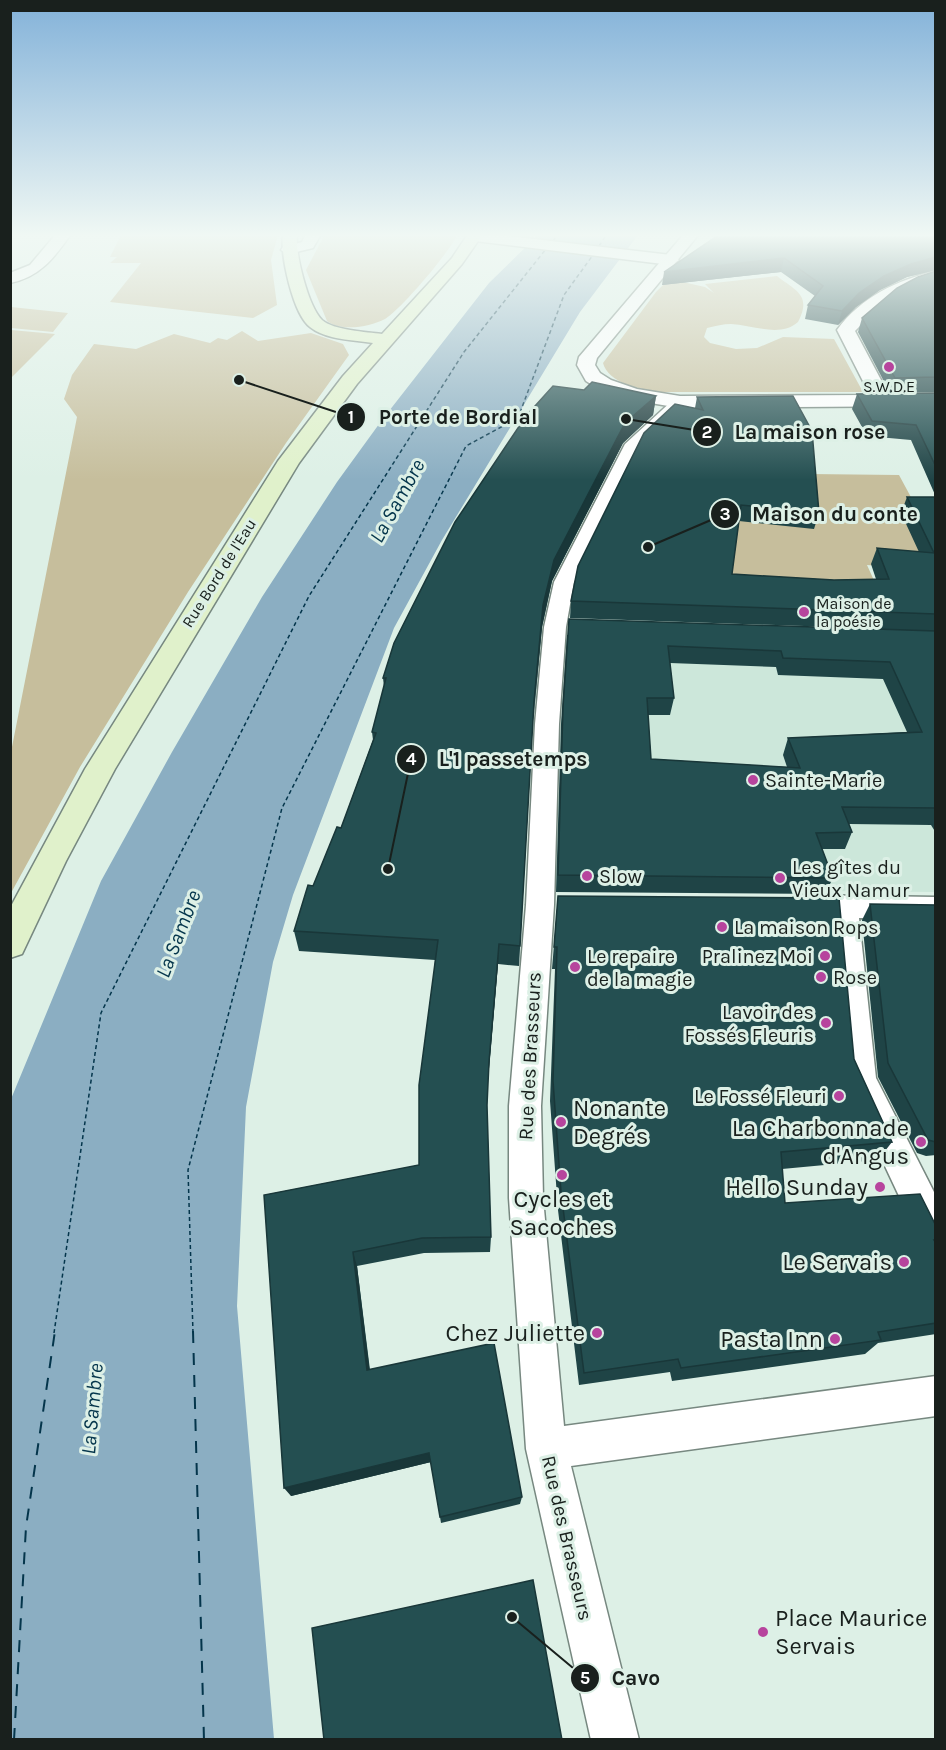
<svg xmlns="http://www.w3.org/2000/svg" width="946" height="1750" viewBox="0 0 946 1750" font-family="Karla,sans-serif">
<style>
.built{fill:#cce7da}
.green{fill:#c6be9c}
.water{fill:#8baec2}
.lines{fill:none;stroke-linecap:round;stroke-linejoin:round}
.ferry-far1{stroke:#04354b;stroke-width:1.5;stroke-dasharray:4 3;stroke-linecap:butt}
.ferry{stroke:#04354b;stroke-width:2;stroke-dasharray:12 10;stroke-linecap:butt}
.pedestrian-casing{stroke:#778880;stroke-width:3}
.minor-casing{stroke:#778880;stroke-width:3}
.tertiary-casing{stroke:#778880;stroke-width:3}
.secondary-casing{stroke:#778880;stroke-width:3}
.pedestrian{fill:#fff;fill-rule:evenodd}
.minor{fill:#fff;fill-rule:evenodd}
.tertiary{fill:#fff;fill-rule:evenodd}
.secondary{fill:#e0f1cb;fill-rule:evenodd}
.wall{fill:#1f4446;fill-rule:evenodd}
.shaded-wall{fill:#193739}
.building{fill:#244f51;stroke:#193739;stroke-width:1.5;fill-rule:evenodd}
.poi-dot{fill:#b7449d;stroke:#ddf0e6;stroke-width:2}
.labels{text-anchor:middle;dominant-baseline:central;stroke-width:6;stroke-linejoin:round;paint-order:stroke}
.far-poi-label{font-size:16px;fill:#19201d;stroke:#ddf0e6}
.far-street-label{font-size:16px;fill:#19201d;stroke:#ddf0e6}
.poi-label{font-size:20px;fill:#19201d;stroke:#ddf0e6;text-anchor:start}
.street-label{font-size:20px;fill:#19201d;stroke:#ddf0e6}
.water-label{font-size:21px;font-style:italic;fill:#04354b;stroke:#ddf0e6}
.near-poi-label{font-size:24px;fill:#19201d;stroke:#ddf0e6;text-anchor:end}
.leader{fill:none;stroke:#19201d;stroke-width:2}
.callout-dot{fill:#19201d;stroke:#ddf0e6;stroke-width:2}
.mark-label{font-size:18px;text-anchor:middle;font-weight:bold;fill:#fff}
.callout-label{font-size:21px;text-anchor:middle;font-weight:bold;fill:#19201d;stroke:#ddf0e6;stroke-width:6;stroke-linejoin:round;paint-order:stroke}
</style>
<rect width="100%" height="100%" fill="#ddf0e6"/>
<polygon class="built" points="637,636 935,648 935,892 824,891 564,720"/>
<g class="green">
<path d="M 325,234 L 457,234 L 457,235 C 449,253 401,309 385,319 C 369,327 342,332 327,321 L 306,270 Z"/>
<polygon points="121,235 278,235 271,260 277,305 253,318 110,302 141,263 110,263 117,257 110,257"/>
<path d="M 777,276 C 796,291 812,295 798,322 C 780,338 753,325 731,324 C 723,324 716,326 707,328 L 704,337 L 710,343 L 736,349 L 757,348 L 783,337 L 834,339 L 863,392 L 657,392 C 640,389 608,383 603,363 L 656,292 L 669,279 L 705,287 L 714,293 L 705,284 Z"/>
<polygon points="11,307 68,313 53,332 11,328"/>
<polygon points="11,330 55,334 11,378 10,330"/>
<polygon points="242,331 258,341 311,333 343,344 349,355 286,443 188,592 80,767 11,893 11,752 77,417 64,399 72,375 94,344 136,349 174,334 210,343 218,338 227,340"/>
<polygon points="809,474 899,475 926,525 934,570 867,565 886,607 713,589 719,519"/>
</g>
<polygon class="water" points="538,235 638,235 580,312 442,540 394,628 293,895 273,962 246,1107 237,1306 274,1739 11,1740 11,1099 101,881 172,752 262,597 337,482 382,420 489,283"/>
<g class="lines">
<g class="ferry-far1">
<polyline points="553,241 558,234"/>
<polyline points="599,246 607,234"/>
<polyline points="54,1333 101,1013 309,596 464,352 546,249"/>
<polyline points="193,1333 188,1170 282,808 466,446 518,418 564,295 593,255"/>
</g>
<g class="ferry">
<polyline points="193,1331 204,1740"/>
<polyline points="14,1740 26,1527 55,1331"/>
</g>
<g class="pedestrian-casing">
<g id="pedestrian">
<polygon points="680,397 688,402 640,447 574,582 566,627 559,724 554,905 541,1106 543,1198 564,1426 936,1376 936,1416 571,1466 639,1740 591,1740 526,1449 509,1198 509,1106 526,905 535,724 544,627 554,582 625,444 674,399"/>
<polygon points="803,895 936,897 936,919 859,918 876,1078 936,1196 936,1252 923,1247 844,1079 831,917 803,917 793,914 789,906 793,898"/>
</g>
</g>
<g class="minor-casing">
<g id="minor">
<path d="M 56,234 L 71,234 C 54,258 40,277 10,283 L 10,273 L 30,265 Z"/>
<polygon points="306,234 321,234 313,248 288,254 281,250 283,247 302,242"/>
<path d="M 684,234 L 699,234 L 597,358 L 595,365 L 600,373 L 611,380 L 637,389 L 680,396 L 870,395 L 837,330 C 861,297 897,280 936,271 L 936,281 C 902,288 879,307 855,331 L 889,395 L 936,394 L 936,406 L 680,408 L 633,400 L 597,388 L 586,381 L 577,365 L 579,357 Z"/>
</g>
</g>
<g class="tertiary-casing">
<polygon id="tertiary" points="469,234 491,234 671,255 679,260 671,265 475,241 470,240 468,237"/>
</g>
<g class="secondary-casing">
<path id="secondary" d="M 283,234 L 297,234 C 295,254 308,306 322,320 C 333,330 367,332 382,334 L 452,258 L 468,234 L 483,234 L 462,264 L 357,384 L 299,463 L 115,769 L 66,861 L 22,954 L 10,958 L 10,908 L 85,769 L 278,461 L 343,376 L 373,343 C 354,340 326,340 310,327 C 293,314 280,255 283,234 Z"/>
</g>
<use href="#pedestrian" class="pedestrian"/>
<use href="#minor" class="minor"/>
<use href="#tertiary" class="tertiary"/>
<use href="#secondary" class="secondary"/>
</g>
<g class="wall">
<polygon points="720,234 936,234 936,270 907,277 880,290 856,307 838,325 805,319 808,305 815,296 781,272 662,285"/>
<polygon points="936,271 936,392 890,393 858,332 862,318"/>
<polygon points="584,390 656,396 653,415 623,443 552,581 542,627 533,721 519,966 498,964 488,1080 487,1109 491,1237 490,1252 424,1253 357,1266 370,1370 522,1497 520,1504 441,1523 431,1462 291,1496 264,1195 419,1165 435,960 299,951 294,931 313,886 341,828 373,740 372,732 384,687 383,678"/>
<polygon points="936,393 936,497 911,440 867,436 852,409 857,394"/>
<path d="M 697,397 L 819,513 L 814,529 L 739,521 L 732,574 L 834,580 L 876,579 L 871,564 L 877,548 L 919,552 L 901,513 L 907,497 L 936,497 L 936,833 L 931,825 L 849,824 L 852,832 L 845,849 L 822,849 L 833,878 L 825,894 L 556,892 L 561,724 L 567,635 L 860,628 L 570,618 L 571,601 L 695,408 ZM 670,663 L 776,667 L 778,675 L 883,679 L 907,732 L 788,738 L 783,755 L 787,767 L 651,759 L 648,715 L 670,715 L 674,698 Z"/>
<polygon points="558,896 854,1059 892,1142 878,1160 782,1169 785,1203 936,1226 936,1334 878,1343 865,1354 672,1381 670,1372 579,1385 558,1210 550,1101 555,969 552,969"/>
<polygon points="870,904 936,905 936,1155 926,1156 917,1153 878,1077 862,920"/>
</g>
<g class="shaded-wall">
<polygon points="936,257 936,270 907,277 880,290 856,307 838,325 842,311 859,293 884,276 911,264"/>
<polygon points="784,258 781,272 662,285 664,272"/>
<polygon points="656,396 653,415 623,443 552,581 542,627 533,724 543,605 554,560 625,423"/>
<polygon points="499,944 498,964 488,1080 489,1062"/>
<polygon points="353,1252 357,1266 371,1382 367,1370"/>
<polygon points="429,1453 431,1462 291,1496 284,1488"/>
</g>
<g class="building">
<polygon points="720,234 925,234 936,237 936,257 911,264 884,276 859,293 842,311 808,305 823,286 784,258 664,272"/>
<polygon points="936,271 936,377 895,378 862,318 897,288 918,277"/>
<polygon points="592,382 656,396 625,423 554,560 543,605 534,702 520,946 499,944 489,1062 487,1105 491,1237 422,1238 353,1252 367,1370 494,1343 522,1497 440,1517 429,1453 284,1488 264,1195 419,1165 419,1085 438,940 294,931 308,885 313,886 337,827 341,828 376,733 372,732 386,678 383,678 394,643 455,522 526,416 553,386 584,390"/>
<polygon points="936,393 936,467 916,425 872,421 857,394"/>
<polygon points="793,396 812,431 819,513 741,505 732,574 834,580 889,579 877,548 934,553 907,497 936,497 936,614 571,601 578,566 644,433 675,404 703,410 697,397"/>
<path d="M 569,619 L 936,631 L 936,808 L 842,807 L 852,832 L 816,833 L 833,878 L 558,875 L 563,707 ZM 668,646 L 781,651 L 783,658 L 890,662 L 922,732 L 788,738 L 800,768 L 651,759 L 647,698 L 674,698 Z"/>
<polygon points="558,896 839,898 854,1059 892,1142 781,1152 785,1203 920,1194 936,1226 936,1240 934,1240 936,1243 936,1323 878,1332 881,1340 681,1368 678,1359 584,1373 561,1192 553,1081 557,947 554,947"/>
<polygon points="870,904 936,905 936,1142 928,1140 888,1063"/>
<polygon points="533,1580 562,1740 324,1740 312,1628"/>
</g>
<linearGradient id="sky" x2="0" y2="1"><stop stop-color="#83b2d9"/><stop offset="0.49" stop-color="#f0f8f4"/><stop offset="1" stop-color="#f0f8f4" stop-opacity="0"/></linearGradient>
<rect width="946" height="480" fill="url(#sky)"/>
<g class="poi-dot">
<circle cx="889" cy="367" r="6"/>
<circle cx="804" cy="612" r="6"/>
<circle cx="753" cy="780" r="6"/>
<circle cx="587" cy="876" r="6"/>
<circle cx="780" cy="878" r="6"/>
<circle cx="722" cy="927" r="6"/>
<circle cx="825" cy="956" r="6"/>
<circle cx="575" cy="967" r="6"/>
<circle cx="821" cy="977" r="6"/>
<circle cx="826" cy="1023" r="6"/>
<circle cx="839" cy="1096" r="6"/>
<circle cx="561" cy="1122" r="6"/>
<circle cx="921" cy="1142" r="6"/>
<circle cx="562" cy="1175" r="6"/>
<circle cx="880" cy="1187" r="6"/>
<circle cx="904" cy="1262" r="6"/>
<circle cx="597" cy="1333" r="6"/>
<circle cx="835" cy="1339" r="6"/>
<circle cx="763" cy="1632" r="6"/>
</g>
<g class="labels">
<g class="far-poi-label">
<text x="889" y="386">S.W.D.E</text>
<text x="816" y="603" text-anchor="start">Maison de<tspan x="816" dy="18">la poésie</tspan></text>
</g>
<g class="far-street-label">
<text transform="translate(219 573) rotate(-58)">Rue Bord de l'Eau</text>
</g>
<g class="poi-label">
<text x="765" y="780">Sainte-Marie</text>
<text x="792" y="867">Les gîtes du<tspan x="792" dy="23">Vieux Namur</tspan></text>
<text x="599" y="876">Slow</text>
<text x="734" y="927">La maison Rops</text>
<text x="587" y="956">Le repaire<tspan x="587" dy="23">de la magie</tspan></text>
<text x="813" y="956" text-anchor="end">Pralinez Moi</text>
<text x="833" y="977">Rose</text>
<text x="814" y="1012" text-anchor="end">Lavoir des<tspan x="814" dy="23">Fossés Fleuris</tspan></text>
<text x="827" y="1096" text-anchor="end">Le Fossé Fleuri</text>
</g>
<g class="street-label">
<text transform="translate(530 1056) rotate(-87)">Rue des Brasseurs</text>
<text transform="translate(567 1538) rotate(77)">Rue des Brasseurs</text>
</g>
<g class="water-label">
<text transform="translate(397 501) rotate(-61)">La Sambre</text>
<text transform="translate(178 934) rotate(-69)">La Sambre</text>
<text transform="translate(92 1409) rotate(-85)">La Sambre</text>
</g>
<g class="near-poi-label">
<text x="573" y="1108" text-anchor="start">Nonante<tspan x="573" dy="28">Degrés</tspan></text>
<text x="909" y="1128">La Charbonnade<tspan x="909" dy="28">d'Angus</tspan></text>
<text x="868" y="1187">Hello Sunday</text>
<text x="562" y="1199" text-anchor="middle">Cycles et<tspan x="562" dy="28">Sacoches</tspan></text>
<text x="892" y="1262">Le Servais</text>
<text x="585" y="1333">Chez Juliette</text>
<text x="823" y="1339">Pasta Inn</text>
<text x="775" y="1618" text-anchor="start">Place Maurice<tspan x="775" dy="28">Servais</tspan></text>
</g>
</g>
<path class="leader" d="M239 380L351 417M626 419L707 432M648 547L725 514M388 869L411 759M512 1617L585 1678"/>
<g class="callout-dot">
<circle cx="239" cy="380" r="6"/>
<circle cx="626" cy="419" r="6"/>
<circle cx="648" cy="547" r="6"/>
<circle cx="388" cy="869" r="6"/>
<circle cx="512" cy="1617" r="6"/>
<circle cx="351" cy="417" r="15"/>
<circle cx="707" cy="432" r="15"/>
<circle cx="725" cy="514" r="15"/>
<circle cx="411" cy="759" r="15"/>
<circle cx="585" cy="1678" r="15"/>
</g>
<g class="mark-label">
<text x="351" y="423">1</text>
<text x="707" y="438">2</text>
<text x="725" y="520">3</text>
<text x="411" y="765">4</text>
<text x="585" y="1684">5</text>
</g>
<g class="callout-label">
<text x="458" y="424">Porte de Bordial</text>
<text x="810" y="439">La maison rose</text>
<text x="835" y="521">Maison du conte</text>
<text x="513" y="766">L'1 passetemps</text>
<text x="636" y="1685">Cavo</text>
</g>
<rect width="946" height="1750" fill="none" stroke="#19201d" stroke-width="24"/>
</svg>
